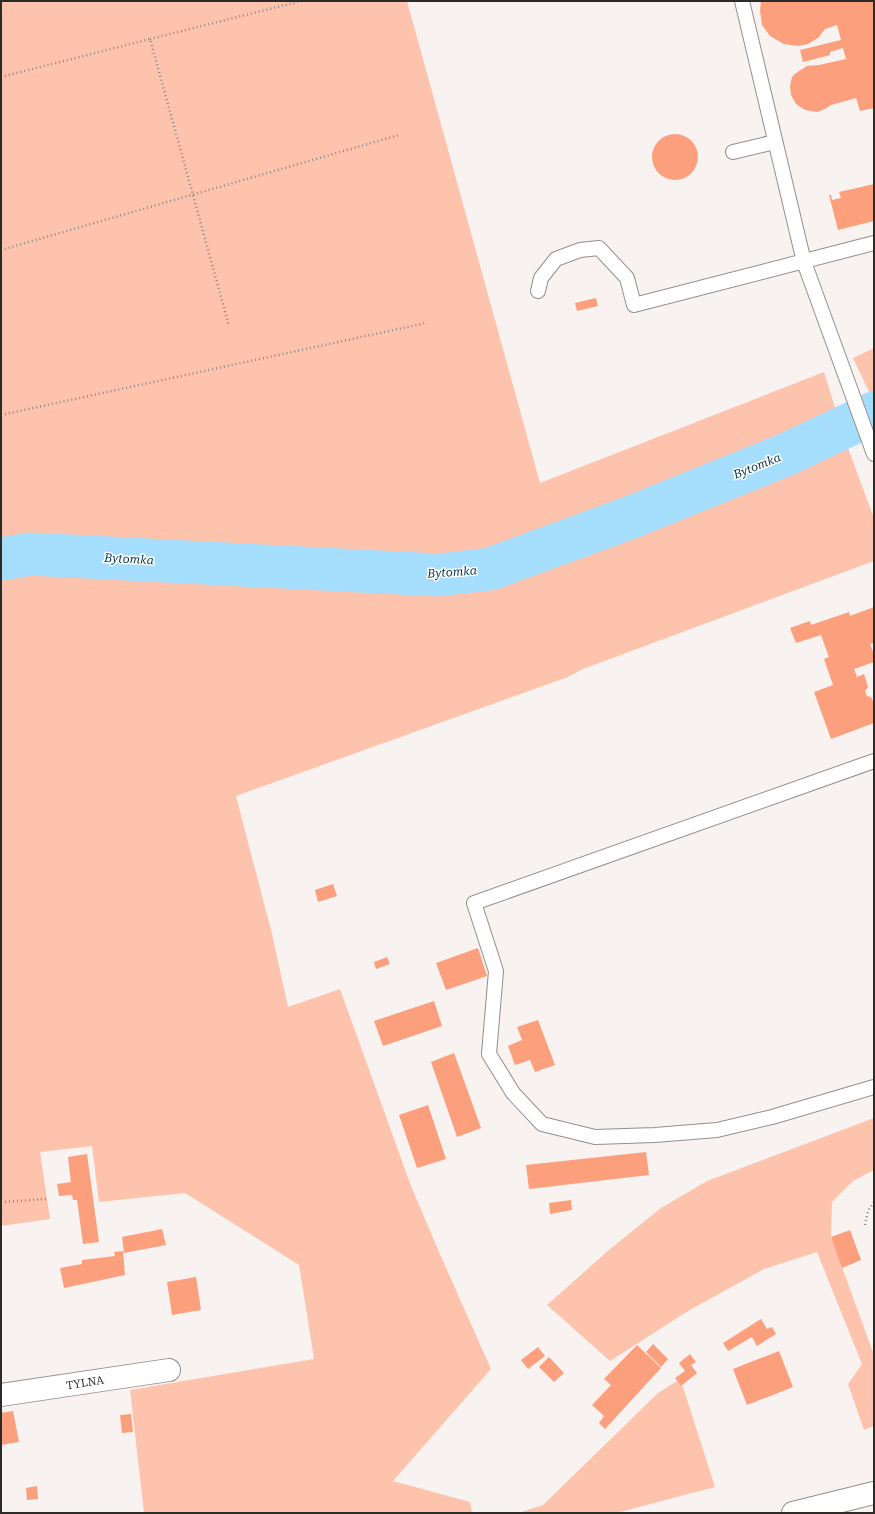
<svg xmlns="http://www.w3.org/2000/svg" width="875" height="1514" viewBox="0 0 875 1514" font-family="'Roboto Serif',serif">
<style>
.green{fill:#fec3ad}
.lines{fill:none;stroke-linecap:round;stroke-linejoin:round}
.river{stroke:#a5ddfd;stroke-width:43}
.building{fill:#fc9f7c}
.lane-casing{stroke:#948f8d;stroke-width:16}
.street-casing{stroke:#948f8d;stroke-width:24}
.secondary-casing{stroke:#948f8d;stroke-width:24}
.path{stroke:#8c8988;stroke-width:2.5;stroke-dasharray:1 3;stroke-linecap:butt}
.lane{stroke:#fff;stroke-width:14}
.street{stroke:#fff;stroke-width:22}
.secondary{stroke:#fff;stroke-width:22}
.labels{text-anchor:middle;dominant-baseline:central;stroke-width:3;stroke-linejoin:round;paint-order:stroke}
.street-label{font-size:11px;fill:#2d2b2a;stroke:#fff}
.water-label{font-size:12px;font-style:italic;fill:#033247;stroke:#fff}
</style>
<rect width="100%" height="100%" fill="#f8f3f1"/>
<g class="green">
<polygon points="1,1 407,1 540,483 824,372 837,414 745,460 558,533 450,561 368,559 104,539 1,541"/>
<polygon points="874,348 874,397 872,398 853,358"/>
<polygon points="845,440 874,518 874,561 583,669 568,677 236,796 272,934 288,1007 340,989 411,1186 439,1252 491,1369 393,1481 470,1502 472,1513 144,1513 130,1390 314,1359 299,1265 185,1193 99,1202 92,1146 40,1152 50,1219 1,1226 1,575 70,570 145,571 284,577 397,588 461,587 494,581 573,553 737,489"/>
<polygon points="874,1118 874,1170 853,1181 832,1202 831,1237 874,1355 874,1426 864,1430 848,1384 862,1364 817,1252 764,1269 688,1311 610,1361 547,1305 610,1249 661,1208 707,1181"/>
<polygon points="677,1381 683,1387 715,1487 616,1513 518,1513 543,1505 658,1393"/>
</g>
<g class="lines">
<polyline class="river" points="1,559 30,554 438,575 490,569 629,518 785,455 874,413"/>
</g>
<g class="building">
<polygon points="761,1 874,1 874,108 860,111 856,98 831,105 825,109 817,112 805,110 796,104 791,95 790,86 792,77 796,73 807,66 819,65 846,59 843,48 830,52 830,55 803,62 800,50 841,40 837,25 825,29 818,38 808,44 798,46 784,44 770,36 762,25 760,11"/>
<circle cx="675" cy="157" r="23"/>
<polygon points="874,184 874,221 838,230 829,195 831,195 832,200 841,198 839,192"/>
<polygon points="596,298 598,306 577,311 575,303"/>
<polygon points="874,607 874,643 870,644 874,654 874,662 854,669 857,677 864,674 868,687 865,691 867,696 871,697 874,704 874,723 831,739 814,692 833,685 824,659 829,657 821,635 796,643 790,628 810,621 811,625 849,612 850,616"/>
<polygon points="333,884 337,896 318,902 315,890"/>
<polygon points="478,948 487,976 446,990 436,963"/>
<polygon points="387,957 390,964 376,969 374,962"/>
<polygon points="434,1001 442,1026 383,1046 374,1021"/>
<polygon points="538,1020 555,1065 535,1072 530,1060 515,1065 508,1046 522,1040 517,1027"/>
<polygon points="454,1053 481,1128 457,1137 431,1062"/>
<polygon points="428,1105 446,1159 417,1168 399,1115"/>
<polygon points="646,1152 649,1175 529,1189 526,1165"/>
<polygon points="87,1154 99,1242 83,1244 77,1200 73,1200 72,1195 59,1196 57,1184 71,1182 68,1157"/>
<polygon points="571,1200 572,1210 550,1214 549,1203"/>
<polygon points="162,1229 166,1245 124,1253 122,1237"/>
<polygon points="850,1230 861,1260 842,1268 831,1237"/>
<polygon points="123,1251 125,1275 64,1288 60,1268 82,1264 82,1260 115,1256 114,1252"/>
<polygon points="196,1277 201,1310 172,1315 167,1282"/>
<polygon points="761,1319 767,1329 772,1327 776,1334 757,1346 752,1337 728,1351 723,1343"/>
<polygon points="653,1344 668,1359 661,1367 646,1352"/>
<polygon points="637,1345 661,1368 605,1429 599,1423 604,1416 592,1405 611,1385 604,1379"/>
<polygon points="538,1347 545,1356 528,1369 521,1360"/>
<polygon points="779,1351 793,1387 747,1405 733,1369"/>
<polygon points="690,1354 696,1362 691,1365 697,1373 681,1386 675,1378 685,1371 679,1363"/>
<polygon points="549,1357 564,1373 554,1382 539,1367"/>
<polygon points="13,1411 19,1442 1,1445 1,1413"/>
<polygon points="131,1414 133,1432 122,1433 120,1415"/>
<polygon points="37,1486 38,1499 27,1500 26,1488"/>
</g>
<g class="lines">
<g class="lane-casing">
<g id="lane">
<polyline points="742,1 804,262 874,454"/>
<polyline points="733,152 775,142"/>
<polyline points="538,291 541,278 556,259 580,250 599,248 627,278 634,305 874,243"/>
<polyline points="874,761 474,903 496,971 489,1054 513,1093 542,1124 595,1137 655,1135 717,1130 772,1117 874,1087"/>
</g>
</g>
<g class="street-casing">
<polyline id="street" points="1,1395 169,1370"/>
</g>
<g class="secondary-casing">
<polyline id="secondary" points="793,1513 874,1493"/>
</g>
<g class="path">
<polyline points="150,39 301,1"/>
<polyline points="1,77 150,39 229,326"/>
<polyline points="1,250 399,135"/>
<polyline points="1,415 426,323"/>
<polyline points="1,1202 46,1199"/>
<polyline points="865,1225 868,1211 874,1202"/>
</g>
<use href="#lane" class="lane"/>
<use href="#street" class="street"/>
<use href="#secondary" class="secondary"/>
</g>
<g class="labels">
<g class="street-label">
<text transform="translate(85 1383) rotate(-9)">TYLNA</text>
</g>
<g class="water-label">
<text transform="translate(757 466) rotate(-22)">Bytomka</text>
<text transform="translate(129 559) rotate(3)">Bytomka</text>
<text transform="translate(452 572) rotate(-4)">Bytomka</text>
</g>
</g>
<rect width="875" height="1514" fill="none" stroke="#2d2b2a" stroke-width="4"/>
</svg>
